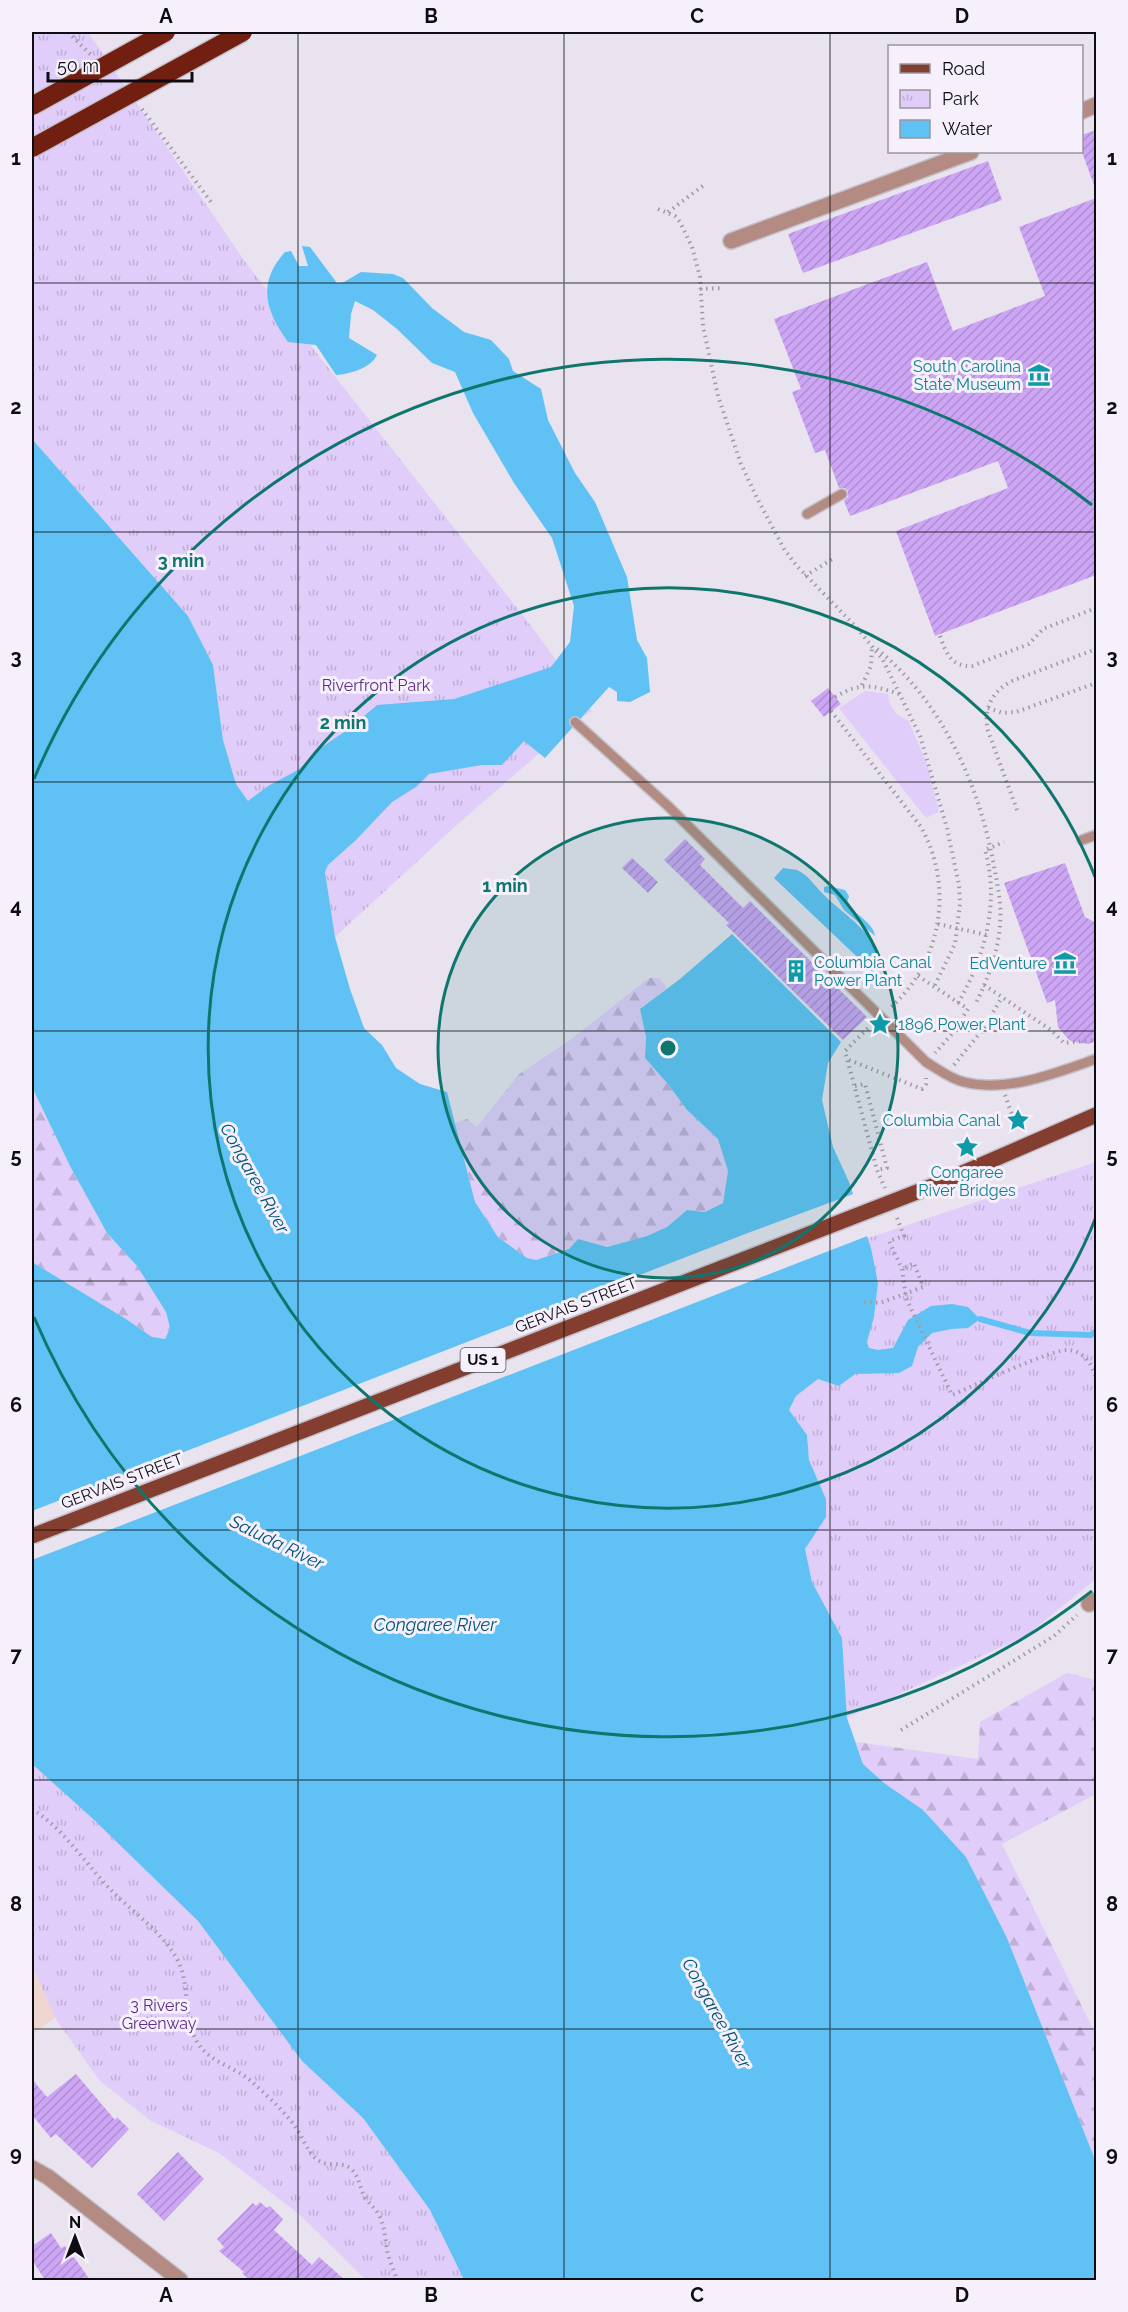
<svg xmlns="http://www.w3.org/2000/svg" width="1128" height="2312" viewBox="0 0 1128 2312" font-family="Raleway,sans-serif">
<style>
.commercial{fill:#efd5cf}
.green{fill:#e1cdfa}
.forest{fill:url(#forest-firs)}
.park{fill:url(#park-tufts)}
.water{fill:#60c2f4}
.pier{fill:#e8e3ef}
.lines{fill:none;stroke-linecap:round;stroke-linejoin:round}
.stream{stroke:#60c2f4;stroke-width:6}
.building{fill:url(#building-hatch)}
.lane-casing{stroke:#c5c1cb;stroke-width:12}
.street-casing{stroke:#c5c1cb;stroke-width:18}
.primary-casing{stroke:#c5c1cb;stroke-width:18}
.path{stroke:#9f9ba4;stroke-width:4;stroke-dasharray:1.5 4.5;stroke-linecap:butt}
.lane{stroke:#b48b82;stroke-width:9}
.street{stroke:#b48b82;stroke-width:15}
.primary{stroke:#833e30;stroke-width:15}
.primary-bridge-casing{stroke:#c5c1cb;stroke-width:18;stroke-linecap:butt}
.highway-bridge-casing{stroke:#c5c1cb;stroke-width:21;stroke-linecap:butt}
.primary-bridge{stroke:#833e30;stroke-width:15}
.highway-bridge{stroke:#701f10;stroke-width:18}
.grid{fill:none;stroke:#0e0c10;stroke-width:1.5;stroke-opacity:0.55}
.ring{fill:none;stroke:#0f766e;stroke-width:3}
.labels{text-anchor:middle;dominant-baseline:central;stroke-width:6;stroke-linejoin:round;paint-order:stroke}
.shield{fill:#f5f0fc;stroke:#535057;stroke-width:1.5}
.shield-label{font-size:15px;font-weight:bold;fill:#0e0c10}
.culture-label{font-size:16px;fill:#0d838f;stroke:#f5f0fc;text-anchor:end}
.park-label{font-size:16px;fill:#5d2c87;stroke:#f5f0fc}
.street-label{font-size:16px;fill:#0e0c10;stroke:#f5f0fc}
.water-label{font-size:18px;font-style:italic;fill:#005475;stroke:#f5f0fc}
.centre{fill:#0f766e;stroke:#f5f0fc;stroke-width:3}
.ring-label{font-size:18px;text-anchor:middle;font-weight:bold;fill:#0f766e;stroke:#f5f0fc;stroke-width:6;stroke-linejoin:round;paint-order:stroke}
.neatline{fill:none;stroke:#0e0c10;stroke-width:2}
.grid-label{font-size:20px;text-anchor:middle;font-weight:bold;fill:#0e0c10}
</style>
<defs>
<pattern id="forest-firs" width="22" height="20" patternUnits="userSpaceOnUse" patternTransform="scale(1.5)"><rect width="22" height="20" fill="#e1cdfa"/><path d="M5 1l3.5 6h-7zM16 11l3.5 6h-7z" fill="#c0afd5"/></pattern>
<pattern id="park-tufts" width="24" height="20" patternUnits="userSpaceOnUse" patternTransform="scale(1.5)"><rect width="24" height="20" fill="#e1cdfa"/><path d="M3 7l-1-3M5 7V3M7 7l1-3M15 17l-1-3M17 17v-4M19 17l1-3" fill="none" stroke="#c0afd5"/></pattern>
<pattern id="building-hatch" width="6" height="6" patternUnits="userSpaceOnUse" patternTransform="scale(1.5)"><rect width="6" height="6" fill="#cca6f5"/><path d="M-1 1l2-2M0 6l6-6M5 7l2-2" fill="none" stroke="#ae8ed1"/></pattern>
</defs>
<rect width="100%" height="100%" fill="#e8e3ef"/>
<polygon class="commercial" points="32,1966 55,2017 32,2035"/>
<path class="green" d="M 865,691 L 888,694 C 890,707 895,716 908,720 L 927,764 L 939,812 L 926,818 L 839,708 Z"/>
<g class="forest">
<polygon points="649,978 659,978 667,988 640,1009 646,1037 645,1058 668,1084 687,1110 718,1139 728,1171 723,1203 705,1212 687,1210 667,1227 647,1236 607,1247 578,1239 569,1249 536,1260 527,1258 498,1237 475,1202 455,1123 467,1119 477,1127 518,1075 570,1040"/>
<polygon points="32,1087 70,1166 107,1233 137,1266 166,1312 170,1328 165,1339 152,1337 126,1319 32,1262"/>
<polygon points="1067,1673 1096,1680 1096,1794 1002,1844 1096,2035 1096,2162 1007,1938 884,1783 863,1764 856,1742 978,1759 980,1722"/>
</g>
<g class="park">
<polygon points="32,32 88,32 246,263 535,631 592,711 575,722 459,823 335,937 325,872 270,833 236,784 223,740 213,665 188,616 32,439"/>
<polygon points="1096,1162 1096,1579 1027,1635 847,1718 842,1638 812,1582 805,1549 826,1517 826,1499 809,1460 807,1435 789,1410 796,1396 867,1342 874,1317 878,1283 868,1238"/>
<polygon points="32,1764 92,1818 198,1921 302,2061 363,2118 430,2210 464,2280 366,2280 300,2215 219,2153 151,2121 100,2081 57,2021 32,1966"/>
</g>
<g class="water">
<path d="M 302,246 L 310,247 L 337,283 L 344,282 L 361,272 L 393,274 L 403,278 L 432,308 L 464,332 L 491,340 L 509,359 L 513,371 L 541,389 L 548,420 L 575,473 L 595,502 L 627,577 L 637,640 L 647,658 L 650,692 L 630,702 L 617,701 L 617,692 L 609,687 L 545,758 L 524,741 L 502,765 L 482,765 L 429,774 L 416,787 L 392,802 L 356,840 L 328,865 L 325,872 L 335,937 L 350,989 L 364,1028 L 382,1045 L 396,1068 L 420,1084 L 447,1092 L 475,1202 L 498,1237 L 527,1258 L 536,1260 L 569,1249 L 578,1239 L 607,1247 L 647,1236 L 667,1227 L 687,1210 L 705,1212 L 723,1203 L 728,1171 L 718,1139 L 687,1110 L 668,1084 L 645,1058 L 646,1037 L 640,1009 L 680,979 L 732,934 L 841,1042 L 828,1063 L 822,1100 L 833,1147 L 849,1182 L 871,1248 L 878,1283 L 874,1317 L 867,1342 L 869,1348 L 878,1350 L 893,1348 L 908,1320 L 931,1306 L 952,1304 L 968,1307 L 980,1319 L 968,1328 L 951,1329 L 932,1333 L 918,1347 L 912,1366 L 899,1373 L 855,1374 L 839,1386 L 818,1379 L 796,1396 L 789,1410 L 807,1435 L 809,1460 L 826,1499 L 826,1517 L 805,1549 L 812,1582 L 842,1638 L 847,1718 L 863,1764 L 884,1783 L 923,1810 L 966,1857 L 1007,1938 L 1096,2162 L 1096,2280 L 464,2280 L 430,2210 L 363,2118 L 302,2061 L 198,1921 L 92,1818 L 32,1764 L 32,1262 L 126,1319 L 152,1337 L 165,1339 L 170,1328 L 166,1312 L 137,1266 L 107,1233 L 70,1166 L 32,1087 L 32,439 L 188,616 L 213,665 L 223,740 L 236,784 L 248,801 L 268,786 L 298,770 L 322,747 L 350,728 L 377,705 L 454,699 L 551,667 L 570,642 L 574,606 L 552,538 L 514,483 L 473,413 L 455,372 L 432,363 L 397,329 L 373,310 L 355,301 L 351,314 L 349,338 L 377,355 C 371,368 350,374 336,375 L 316,345 L 288,342 C 265,310 257,283 285,252 L 291,251 L 299,266 L 308,266 Z"/>
<path d="M 783,868 C 788,869 793,869 797,870 C 810,876 815,887 825,896 C 843,914 879,936 882,963 L 877,971 L 873,972 L 774,878 Z"/>
<path d="M 828,886 L 845,890 L 849,896 L 847,903 C 854,914 874,923 875,936 L 844,910 L 835,895 L 824,892 L 824,887 Z"/>
</g>
<polygon class="pier" points="856,1193 870,1235 32,1560 32,1511 753,1231"/>
<g class="lines">
<polyline class="stream" points="980,1319 1030,1333 1091,1335 1096,1331"/>
</g>
<g class="building">
<polygon points="1096,130 1096,187 1095,188 1082,152 1082,135"/>
<polygon points="988,161 1002,200 803,273 788,234"/>
<polygon points="1096,198 1096,575 935,636 896,531 1008,488 998,461 850,516 844,501 848,497 848,491 845,488 839,488 825,450 815,453 792,392 801,389 774,319 927,262 953,331 1045,296 1019,227"/>
<polygon points="828,688 841,704 824,717 811,701"/>
<polygon points="685,839 705,859 700,865 743,908 750,901 867,1017 843,1040 726,925 729,923 664,860"/>
<polygon points="632,858 658,882 648,893 622,868"/>
<polygon points="1065,863 1085,917 1096,923 1096,1041 1088,1044 1074,1042 1069,1040 1058,1027 1055,1000 1047,1003 1004,883"/>
<polygon points="76,2074 115,2120 117,2117 129,2129 92,2168 56,2134 51,2138 32,2115 32,2079 47,2097"/>
<polygon points="178,2152 204,2179 164,2221 137,2194"/>
<polygon points="260,2202 267,2208 270,2206 283,2219 274,2230 312,2265 319,2257 345,2280 249,2280 242,2273 244,2272 219,2251 224,2247 217,2239 253,2203 256,2206"/>
<polygon points="51,2233 61,2248 65,2246 72,2258 74,2257 90,2280 45,2280 32,2260 32,2246"/>
</g>
<g class="lines">
<g class="lane-casing">
<g id="lane">
<polyline points="807,514 842,494"/>
<path d="M 575,722 L 668,806 L 926,1062 C 938,1069 950,1079 964,1082 C 1007,1093 1056,1073 1096,1059"/>
<polyline points="1082,840 1096,835"/>
</g>
</g>
<g class="street-casing">
<g id="street">
<polyline points="1082,111 1096,105"/>
<polyline points="731,241 971,152"/>
<polyline points="1089,1604 1096,1600"/>
<polyline points="32,2168 48,2177 180,2280"/>
</g>
</g>
<g class="primary-casing">
<polyline id="primary" points="935,1185 1096,1115"/>
</g>
<g class="path">
<polyline points="68,32 91,55"/>
<polyline points="142,109 211,202"/>
<polyline points="658,209 675,216 680,222 692,247 700,277 703,326 718,396 741,464 757,498 784,549 796,565 857,628 883,660 920,736 947,828 959,885 960,904 955,944 934,987"/>
<polyline points="668,212 704,185"/>
<polyline points="700,289 724,288"/>
<polyline points="805,576 834,558"/>
<path d="M 940,636 C 946,653 951,667 972,666 L 1029,644 L 1043,629 L 1096,608"/>
<path d="M 877,649 C 941,701 978,782 993,861 C 997,883 1002,903 1000,925 C 998,953 988,978 976,1003"/>
<polyline points="862,685 871,666 872,647"/>
<path d="M 835,697 C 860,682 873,685 899,694"/>
<polyline points="988,708 1003,713 1016,712 1096,683"/>
<path d="M 831,711 L 921,827 C 955,888 941,964 889,1009"/>
<path d="M 1017,810 L 988,731 C 983,709 992,691 1012,681 L 1096,649"/>
<polyline points="938,924 987,935"/>
<polyline points="918,976 968,1009 951,1035 935,1053"/>
<polyline points="984,985 1051,1030 1064,1043 1096,1040"/>
<path d="M 958,1003 C 985,957 1000,902 985,850 L 1004,842"/>
<polyline points="872,1024 845,1051 877,1170 885,1188"/>
<polyline points="849,1060 922,1089 926,1084 926,1078"/>
<polyline points="954,1065 984,1028 1002,997"/>
<polyline points="855,1086 865,1084 887,1168 877,1170"/>
<polyline points="1005,1095 1016,1126"/>
<path d="M 897,1218 L 904,1236 L 889,1241 L 902,1269 L 906,1298 L 952,1395 C 971,1387 1054,1348 1069,1350 C 1084,1351 1093,1366 1096,1378"/>
<polyline points="864,1302 880,1303 923,1287 914,1263 902,1269"/>
<polyline points="901,1730 1054,1636 1077,1615"/>
<path d="M 32,1809 C 64,1829 84,1862 110,1889 C 133,1913 163,1932 178,1961 C 191,1987 182,2020 199,2045 C 212,2063 235,2067 251,2081 C 266,2095 282,2109 295,2126 C 302,2136 306,2148 314,2157 C 327,2170 340,2159 351,2169 C 360,2177 359,2188 365,2197 C 369,2204 375,2208 379,2215 C 385,2227 385,2238 387,2250 C 389,2260 394,2271 397,2280"/>
</g>
<use href="#lane" class="lane"/>
<use href="#street" class="street"/>
<use href="#primary" class="primary"/>
<g class="primary-bridge-casing">
<polyline id="primary-bridge" points="32,1536 935,1185"/>
</g>
<g class="highway-bridge-casing">
<g id="highway-bridge">
<polyline points="32,106 166,32"/>
<polyline points="32,148 243,32"/>
</g>
</g>
<use href="#primary-bridge" class="primary-bridge"/>
<use href="#highway-bridge" class="highway-bridge"/>
</g>
<path class="grid" d="M 298,32 L 298,2280M 564,32 L 564,2280M 830,32 L 830,2280M 32,283 L 1096,283M 32,532 L 1096,532M 32,782 L 1096,782M 32,1031 L 1096,1031M 32,1281 L 1096,1281M 32,1530 L 1096,1530M 32,1780 L 1096,1780M 32,2029 L 1096,2029"/>
<circle cx="668" cy="1048" r="230" fill="#0f766e" fill-opacity=".12"/>
<g class="ring">
<circle cx="668" cy="1048" r="230"/>
<path d="M1096 1217A460 460 0 1 1 1096 879"/>
<path d="M1092 1591A689 689 0 0 1 34 1317M34 779A689 689 0 0 1 1092 505"/>
</g>
<defs>
<g id="museum-bare" transform="scale(1.8)"><path d="M0-6L6-3V-2H-6V-3ZM-5-1h2V3h-2ZM-1-1h2V3h-2ZM3-1h2V3H3ZM-6 4H6V6H-6Z" fill="#0f9aa8" stroke="#f5f0fc" stroke-width="2.5" paint-order="stroke"/></g>
<g id="building-bare" transform="scale(1.8)"><path d="M-4-6H4V6H1V3H-1V6H-4ZM-2.5-4.3h1.7v1.8h-1.7ZM.8-4.3h1.7v1.8H.8ZM-2.5-1h1.7V.8h-1.7ZM.8-1h1.7V.8H.8Z" fill="#0f9aa8" stroke="#f5f0fc" stroke-width="2.5" paint-order="stroke"/></g>
<g id="sight-bare" transform="scale(1.8)"><path d="M0-6L1.8-2.2L6-1.7L2.9 1.2L3.7 5.4L0 3.3L-3.7 5.4L-2.9 1.2L-6-1.7L-1.8-2.2Z" fill="#0f9aa8" stroke="#f5f0fc" stroke-width="2.5" paint-order="stroke"/></g>
</defs>
<g fill-rule="evenodd">
<use href="#museum-bare" x="1039" y="375"/>
<use href="#museum-bare" x="1065" y="963"/>
<use href="#building-bare" x="796" y="971"/>
<use href="#sight-bare" x="880" y="1024"/>
<use href="#sight-bare" x="1018" y="1120"/>
<use href="#sight-bare" x="967" y="1147"/>
</g>
<g class="labels">
<rect class="shield" x="460.5" y="1348" width="45" height="24" rx="4.5"/>
<g class="shield-label">
<text x="483" y="1360">US 1</text>
</g>
<g class="culture-label">
<text x="1021" y="366">South Carolina<tspan x="1021" dy="18">State Museum</tspan></text>
<text x="814" y="962" text-anchor="start">Columbia Canal<tspan x="814" dy="18">Power Plant</tspan></text>
<text x="1047" y="963">EdVenture</text>
<text x="898" y="1024" text-anchor="start">1896 Power Plant</text>
<text x="1000" y="1120">Columbia Canal</text>
<text x="967" y="1172" text-anchor="middle">Congaree<tspan x="967" dy="18">River Bridges</tspan></text>
</g>
<g class="park-label">
<text x="376" y="685">Riverfront Park</text>
<text x="159" y="2005">3 Rivers<tspan x="159" dy="18">Greenway</tspan></text>
</g>
<g class="street-label">
<text transform="translate(576 1305) rotate(-21)">GERVAIS STREET</text>
<text transform="translate(122 1481) rotate(-21)">GERVAIS STREET</text>
</g>
<g class="water-label">
<text transform="translate(255 1178) rotate(61)">Congaree River</text>
<text transform="translate(277 1542) rotate(26)">Saluda River</text>
<text x="435" y="1624">Congaree River</text>
<text transform="translate(717 2013) rotate(61)">Congaree River</text>
</g>
</g>
<circle cx="668" cy="1048" r="9" class="centre"/>
<g class="ring-label">
<text x="181" y="567">3 min</text>
<text x="343" y="729">2 min</text>
<text x="505" y="892">1 min</text>
</g>
<rect width="1128" height="2312" fill="none" stroke="#f5f0fc" stroke-width="66"/>
<rect x="888" y="45" width="195" height="108" fill="#f5f0fc" stroke="#99959e" stroke-width="1.5"/>
<rect x="900" y="64" width="30" height="9" fill="#833e30" stroke="#99959e" stroke-width="1.5"/>
<text x="942" y="75" font-size="18" fill="#0e0c10">Road</text>
<rect x="900" y="90" width="30" height="18" fill="url(#park-tufts)" stroke="#99959e" stroke-width="1.5"/>
<text x="942" y="105" font-size="18" fill="#0e0c10">Park</text>
<rect x="900" y="120" width="30" height="18" fill="#60c2f4" stroke="#99959e" stroke-width="1.5"/>
<text x="942" y="135" font-size="18" fill="#0e0c10">Water</text>
<g transform="translate(75 2237)" stroke="#f5f0fc" stroke-width="4.5" paint-order="stroke">
<path d="M0-4.5L10 22L0 15L-10 22Z" fill="#0e0c10"/>
<text y="-9" font-size="16" font-weight="bold" text-anchor="middle" fill="#0e0c10">N</text>
</g>
<path d="M48 72v9h144v-9" fill="none" stroke="#0e0c10" stroke-width="3"/>
<text x="57" y="72" font-size="18" fill="#0e0c10" stroke="#f5f0fc" stroke-width="4.5" paint-order="stroke">50 m</text>
<rect x="33" y="33" width="1062" height="2246" class="neatline"/>
<g class="grid-label">
<text x="166" y="23">A</text>
<text x="431" y="23">B</text>
<text x="697" y="23">C</text>
<text x="962" y="23">D</text>
<text x="16" y="165">1</text>
<text x="1112" y="165">1</text>
<text x="16" y="414">2</text>
<text x="1112" y="414">2</text>
<text x="16" y="664">3</text>
<text x="1112" y="664">3</text>
<text x="16" y="913">4</text>
<text x="1112" y="913">4</text>
<text x="16" y="1163">5</text>
<text x="1112" y="1163">5</text>
<text x="16" y="1412">6</text>
<text x="1112" y="1412">6</text>
<text x="16" y="1662">7</text>
<text x="1112" y="1662">7</text>
<text x="16" y="1911">8</text>
<text x="1112" y="1911">8</text>
<text x="16" y="2161">9</text>
<text x="1112" y="2161">9</text>
<text x="166" y="2302">A</text>
<text x="431" y="2302">B</text>
<text x="697" y="2302">C</text>
<text x="962" y="2302">D</text>
</g>
</svg>
